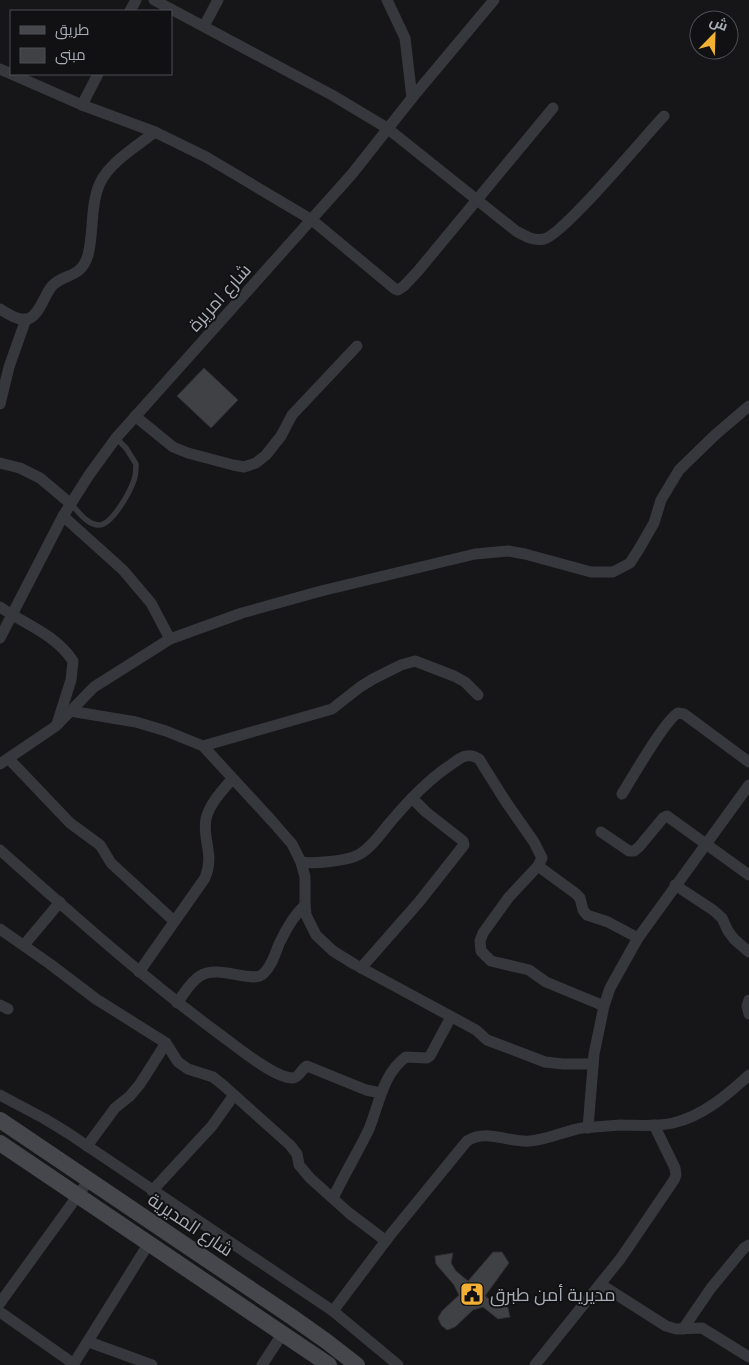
<svg xmlns="http://www.w3.org/2000/svg" width="749" height="1365" viewBox="0 0 749 1365" font-family="'Golos Text',Cairo,sans-serif">
<style>
.building{fill:#404145;stroke:#303034}
.lines{fill:none;stroke-linecap:round;stroke-linejoin:round}
.service{stroke:#37383d;stroke-width:5.5}
.minor{stroke:#37383d;stroke-width:11}
.secondary{stroke:#45474d;stroke-width:16}
.labels{text-anchor:middle;dominant-baseline:central;stroke-width:4;stroke-linejoin:round;paint-order:stroke}
.street-label{font-size:18px;fill:#a8adb8;stroke:#111113}
.poi-label{font-size:18px;fill:#a8adb8;stroke:#111113;text-anchor:start}
</style>
<rect width="100%" height="100%" fill="#161618"/>
<g class="building">
<polygon points="204,368 238,400 211,428 177,396"/>
<polygon points="493,1252 502,1252 509,1263 485,1296 497,1305 507,1304 510,1317 498,1319 483,1307 473,1310 455,1327 447,1330 441,1325 438,1318 442,1311 459,1295 454,1285 436,1264 435,1256 453,1253 451,1263 456,1271 468,1281"/>
</g>
<g class="lines">
<path class="service" d="M 71,504 C 78,511 87,525 99,525 C 112,525 130,492 134,480 C 136,475 136,469 136,464 L 126,448 L 116,438"/>
<g class="minor">
<path d="M 154,0 L 332,95 L 387,128 L 516,231 C 525,236 533,241 544,239 C 563,235 645,136 664,116"/>
<polyline points="387,0 405,38 412,98"/>
<polyline points="130,11 136,0"/>
<polyline points="204,26 218,0"/>
<polyline points="0,69 82,105 155,132 206,157 312,220 395,289 398,290 404,286 418,271 553,108"/>
<polyline points="82,105 98,74"/>
<path d="M 0,309 C 8,314 18,321 28,319 C 40,315 44,295 52,286 C 64,273 81,279 88,255 C 94,232 90,205 100,183 C 110,162 137,146 155,132"/>
<polyline points="0,404 9,367 26,319"/>
<polyline points="135,416 173,447 188,453 233,465 244,467 256,463 266,455 281,436 292,415 357,346"/>
<polyline points="0,463 20,468 40,478 71,504"/>
<polyline points="63,516 123,570 151,603 170,639"/>
<path d="M 0,607 C 26,625 55,634 73,661 L 71,680 L 57,724"/>
<polyline points="0,638 63,516 89,475 116,438 352,174 412,98 494,0"/>
<polyline points="70,711 136,722 166,731 203,746 272,821 292,844 301,862 305,877 305,905 306,915 316,935 333,951 354,964 476,1030 487,1040 545,1062 563,1064 593,1064"/>
<polyline points="203,746 332,709 360,687 373,679 401,665 415,661 454,676 465,682 478,695"/>
<polyline points="9,759 70,823 100,845 111,863 174,921"/>
<polyline points="0,764 56,726 94,687 170,639 242,613 321,591 475,554 508,551 525,554 591,572 613,572 630,563 639,549 654,523 661,500 679,470 715,435 749,406"/>
<path d="M 622,794 C 632,778 665,720 678,713 L 684,714 L 749,762"/>
<polyline points="601,832 629,851 634,851 639,847 663,818 667,816 749,875"/>
<path d="M 0,850 C 71,913 142,977 218,1033 C 233,1044 275,1079 293,1078 C 300,1077 301,1069 307,1066 L 366,1090 L 381,1093"/>
<path d="M 301,862 C 314,864 347,861 358,855 C 371,849 384,829 393,819 C 410,799 427,781 449,766 C 459,759 467,751 479,759 L 506,802 L 534,842 L 542,858 L 538,866 L 509,897 L 483,933 L 480,941 L 481,951 L 491,961 L 529,970 L 546,982 L 604,1006"/>
<polyline points="538,866 575,893 580,898 583,910 587,915 608,922 638,938"/>
<polyline points="675,885 713,910 722,918 728,931 734,939 749,952"/>
<polyline points="0,929 50,964 96,999 166,1043 178,1062 188,1069 213,1077 223,1085 290,1145 297,1154 299,1165 310,1178 349,1213 386,1241"/>
<polyline points="24,945 60,902"/>
<polyline points="361,968 419,902 464,845 463,841 426,812 412,798"/>
<path d="M 139,972 L 205,878 C 215,853 202,841 206,819 C 209,804 223,790 232,779"/>
<polyline points="749,1000 747,1006 749,1014"/>
<path d="M 177,1003 C 184,994 190,982 200,976 C 218,964 252,984 263,974 C 272,966 275,954 279,944 C 286,929 293,916 305,905"/>
<polyline points="0,1005 8,1009"/>
<polyline points="0,1095 45,1119 68,1133 333,1311 398,1365"/>
<polyline points="588,1128 594,1054 604,1006 610,988 638,938 749,785"/>
<polyline points="87,1146 115,1108 130,1096 140,1084 166,1043"/>
<polyline points="152,1191 212,1126 234,1095"/>
<path d="M 333,1198 C 344,1175 358,1152 369,1129 C 379,1105 383,1073 406,1057 L 427,1058 L 430,1056 L 451,1017"/>
<polyline points="600,1284 666,1326 676,1329 702,1328 749,1357"/>
<polyline points="0,1303 89,1180"/>
<path d="M 333,1311 L 391,1234 L 467,1141 C 487,1128 508,1143 530,1141 C 547,1140 564,1131 582,1128 C 594,1127 607,1126 620,1125 C 637,1125 656,1127 673,1123 C 703,1116 727,1095 749,1075"/>
<polyline points="0,1312 74,1364"/>
<polyline points="683,1329 711,1288 744,1248 749,1245"/>
<polyline points="89,1342 152,1365"/>
<polyline points="73,1365 149,1243"/>
<polyline points="262,1365 283,1333"/>
<polyline points="535,1365 621,1258 674,1180 676,1175 675,1168 654,1125"/>
</g>
<g class="secondary">
<polyline points="0,1120 292,1317 326,1341 357,1365"/>
<polyline points="0,1143 329,1365"/>
</g>
</g>
<defs>
<g id="civic-square" transform="scale(1.25)"><rect x="-9" y="-9" width="18" height="18" rx="4" fill="#f2b134" stroke="#111113"/><path d="M-.6-6.5H3V-4.5H.6V-3L4-1V1h2V6H-6V1h2V-1L-.6-3ZM-1.2 2.5V6h2.4V2.5Z" fill="#111"/></g>
</defs>
<g fill-rule="evenodd">
<use href="#civic-square" x="472" y="1294"/>
</g>
<g class="labels">
<g class="street-label">
<text transform="translate(219 297) rotate(-48)">شارع امريرة</text>
<text transform="translate(191 1224) rotate(34)">شارع المديرية</text>
</g>
<g class="poi-label">
<text x="490" y="1294">مديرية أمن طبرق</text>
</g>
</g>
<rect x="10" y="10" width="162" height="65" fill="#111113" stroke="#4d4f55"/>
<rect x="20" y="26" width="25" height="8" fill="#45474d" stroke="#4d4f55"/>
<text x="55" y="35" font-size="15" fill="#a8adb8">طريق</text>
<rect x="20" y="48" width="25" height="15" fill="#404145" stroke="#4d4f55"/>
<text x="55" y="60" font-size="15" fill="#a8adb8">مبنى</text>
<g transform="translate(714 35) rotate(23)"><circle r="24" fill="#111113" stroke="#4d4f55"/>
<path d="M0-4L9 19L0 12L-9 19Z" fill="#f2b134"/>
<text y="-8" font-size="14" font-weight="bold" text-anchor="middle" fill="#a8adb8">ش</text>
</g>
</svg>
